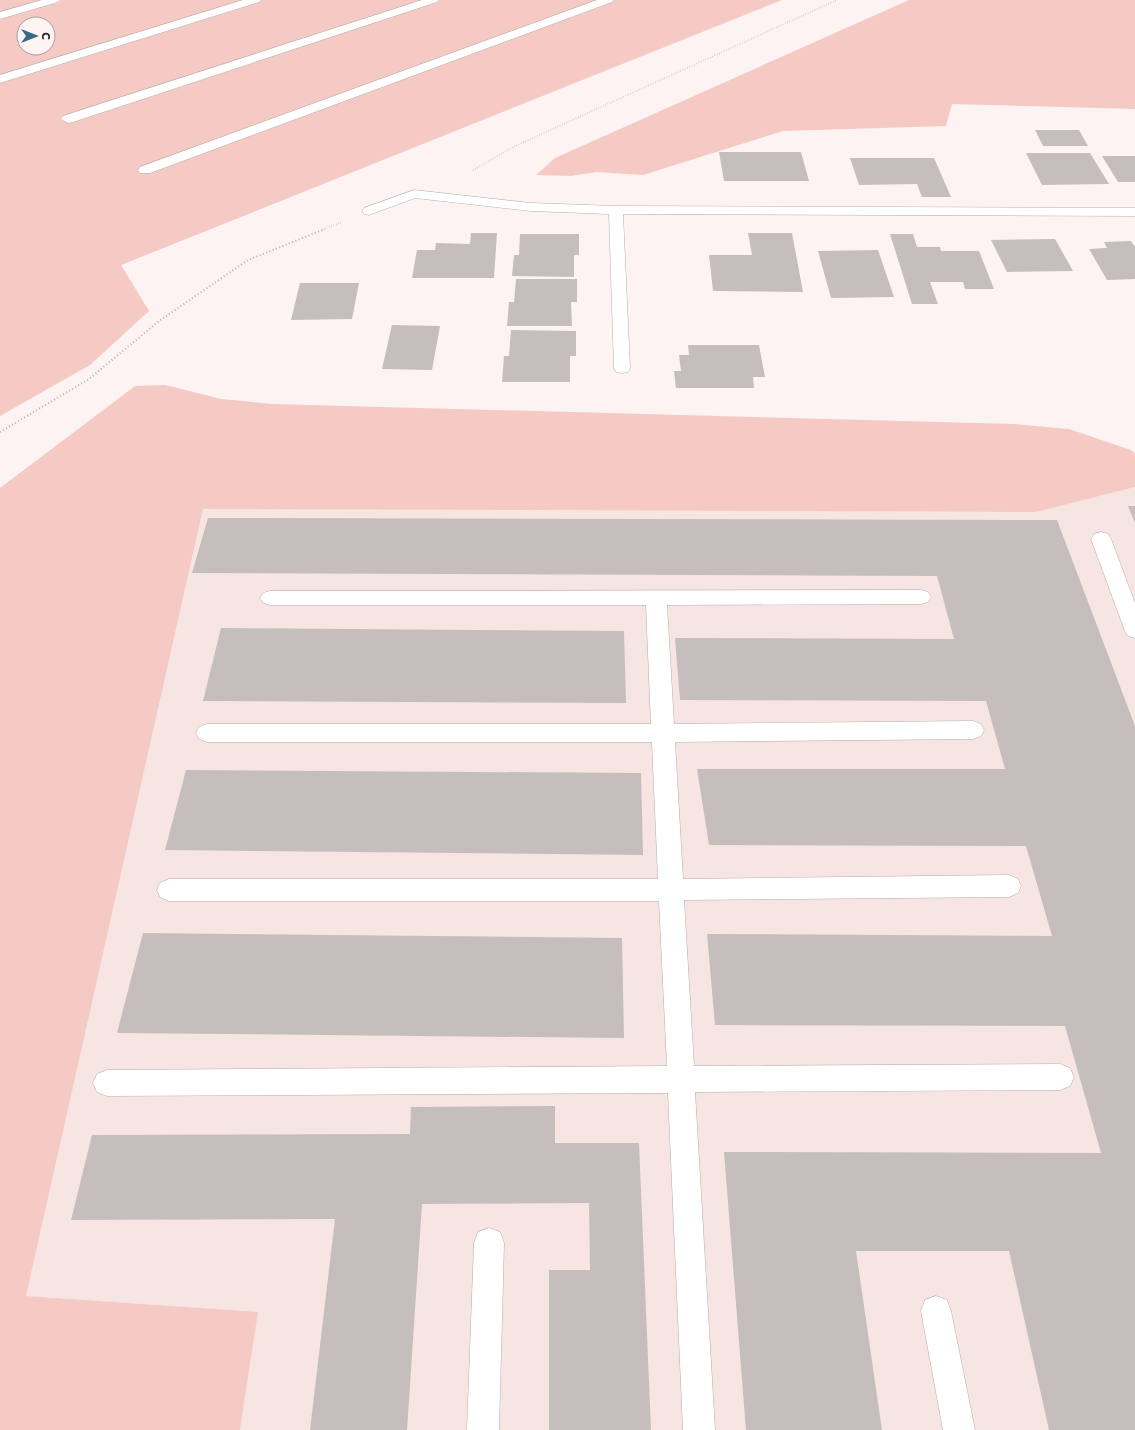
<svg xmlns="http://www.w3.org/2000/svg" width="1135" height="1430" viewBox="0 0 1135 1430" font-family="Commissioner,sans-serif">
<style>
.built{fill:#f6e5e2}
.green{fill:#f5cac4;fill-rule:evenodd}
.building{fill:#c6bebd}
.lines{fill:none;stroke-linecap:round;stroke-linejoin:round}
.lane-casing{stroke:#b5aeac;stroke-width:1}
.path-far1{stroke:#b7b0af;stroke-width:1.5;stroke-dasharray:0.5 2;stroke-linecap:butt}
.path{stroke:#b7b0af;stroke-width:2;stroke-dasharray:1 2.5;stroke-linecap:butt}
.lane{fill:#fff;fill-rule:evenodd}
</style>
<rect width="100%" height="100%" fill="#fcf3f2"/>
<polygon class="built" points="1135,487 1135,1430 240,1430 258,1312 26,1296 203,509 1036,512"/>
<g class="green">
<path d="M 0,0 L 782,0 L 121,265 L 149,311 L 90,365 L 0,416 ZM 24,24 L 48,24 L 48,48 L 24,48 Z"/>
<polygon points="909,0 1135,0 1135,109 952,104 946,126 783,131 643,175 596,172 571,176 536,175 555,158"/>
<polygon points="165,385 221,399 273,404 1014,424 1069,429 1131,450 1135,454 1135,487 1036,512 203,509 26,1296 258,1312 240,1430 0,1430 0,488 135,386"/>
</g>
<g class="building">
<polygon points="1035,130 1079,130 1088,146 1043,146"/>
<polygon points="719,152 801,152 809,181 724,181"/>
<polygon points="1026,153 1090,153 1109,184 1042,185"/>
<polygon points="1102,156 1135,156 1135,182 1118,182"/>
<polygon points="850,158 934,158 951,197 922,197 917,184 859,185"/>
<polygon points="471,233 497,233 494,278 412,278 417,250 435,250 436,243 470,244"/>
<polygon points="748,233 792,233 803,292 713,291 709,255 752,255"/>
<polygon points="520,234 579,234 579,255 574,255 574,277 512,276 514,255 519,255"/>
<polygon points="890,234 913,234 917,247 940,247 941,251 979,251 994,289 965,289 963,282 930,282 938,304 912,304"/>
<polygon points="1055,239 1073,271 1007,272 991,240"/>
<polygon points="1131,241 1135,247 1135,279 1107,280 1089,249 1107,248 1104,242"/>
<polygon points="878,250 894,297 831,298 818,251"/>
<polygon points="516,279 577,279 577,302 571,302 572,326 507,326 509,302 514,302"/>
<polygon points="300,283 359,283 352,319 291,320"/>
<polygon points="392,325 440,326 432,370 382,369"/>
<polygon points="511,330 576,331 576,356 570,356 570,382 502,382 504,356 509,356"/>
<polygon points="688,345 759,345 765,377 753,377 754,388 676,388 674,371 681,371 679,355 689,355"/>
<polygon points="1128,506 1135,506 1135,523"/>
<polygon points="208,518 1057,520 1135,726 1135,1430 1049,1430 1009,1251 856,1251 882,1430 746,1430 724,1152 1101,1153 1065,1026 715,1025 707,934 1052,936 1026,846 709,845 697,769 1005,769 986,701 680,700 675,638 954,639 937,576 192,573"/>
<polygon points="221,628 624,631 626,703 203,701"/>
<polygon points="186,770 641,773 643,855 165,850"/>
<polygon points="143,933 622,938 624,1038 117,1033"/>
<polygon points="555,1106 555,1143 639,1143 651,1430 549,1430 549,1270 590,1270 589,1203 422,1204 407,1430 310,1430 335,1219 71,1220 92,1135 410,1134 411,1107"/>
</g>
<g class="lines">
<g class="lane-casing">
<g id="lane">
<polygon points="42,0 60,0 58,2 0,19 0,12"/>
<polygon points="243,0 261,0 259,2 0,83 0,75"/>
<polygon points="422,0 439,0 437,2 73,122 68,123 61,119 63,116"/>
<polygon points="597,0 614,0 612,2 150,173 140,173 138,170 140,167"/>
<polygon points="414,190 531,203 616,206 1135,208 1135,216 623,214 630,368 628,372 622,373 616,372 614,368 609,214 531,211 415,198 369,215 364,214 362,211 364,208"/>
<polygon points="1101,532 1108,534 1111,539 1135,603 1135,638 1128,636 1125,631 1091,539 1094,534"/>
<polygon points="921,590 928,592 931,597 928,602 921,604 667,605 674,724 973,721 981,724 984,730 981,736 973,739 675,742 683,879 1009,875 1018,879 1021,886 1018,893 1009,897 684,900 694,1066 1060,1064 1070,1068 1074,1077 1070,1086 1060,1090 695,1092 715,1430 683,1430 668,1093 107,1096 97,1092 93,1083 97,1074 107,1070 667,1066 659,901 169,901 160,897 157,890 160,883 169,879 658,879 652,742 207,742 199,739 196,733 199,727 207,724 651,724 646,605 270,605 263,603 260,598 263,593 270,591"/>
<polygon points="489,1228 500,1232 504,1243 499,1430 467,1430 474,1243 478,1232"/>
<polygon points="936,1296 947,1300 951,1311 975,1430 943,1430 921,1311 925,1300"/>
</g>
</g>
<g class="path-far1">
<polyline points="473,170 515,146 837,0"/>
<polyline points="322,230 342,222"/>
</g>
<polyline class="path" points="0,432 89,379 159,321 248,260 325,229"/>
<use href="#lane" class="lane"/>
</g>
<g transform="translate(36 36) rotate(90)"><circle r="19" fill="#fcf3f2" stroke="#a6a09f"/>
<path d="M0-3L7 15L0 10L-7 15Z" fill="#356885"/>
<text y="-6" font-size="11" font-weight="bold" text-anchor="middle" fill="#262423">С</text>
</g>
</svg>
